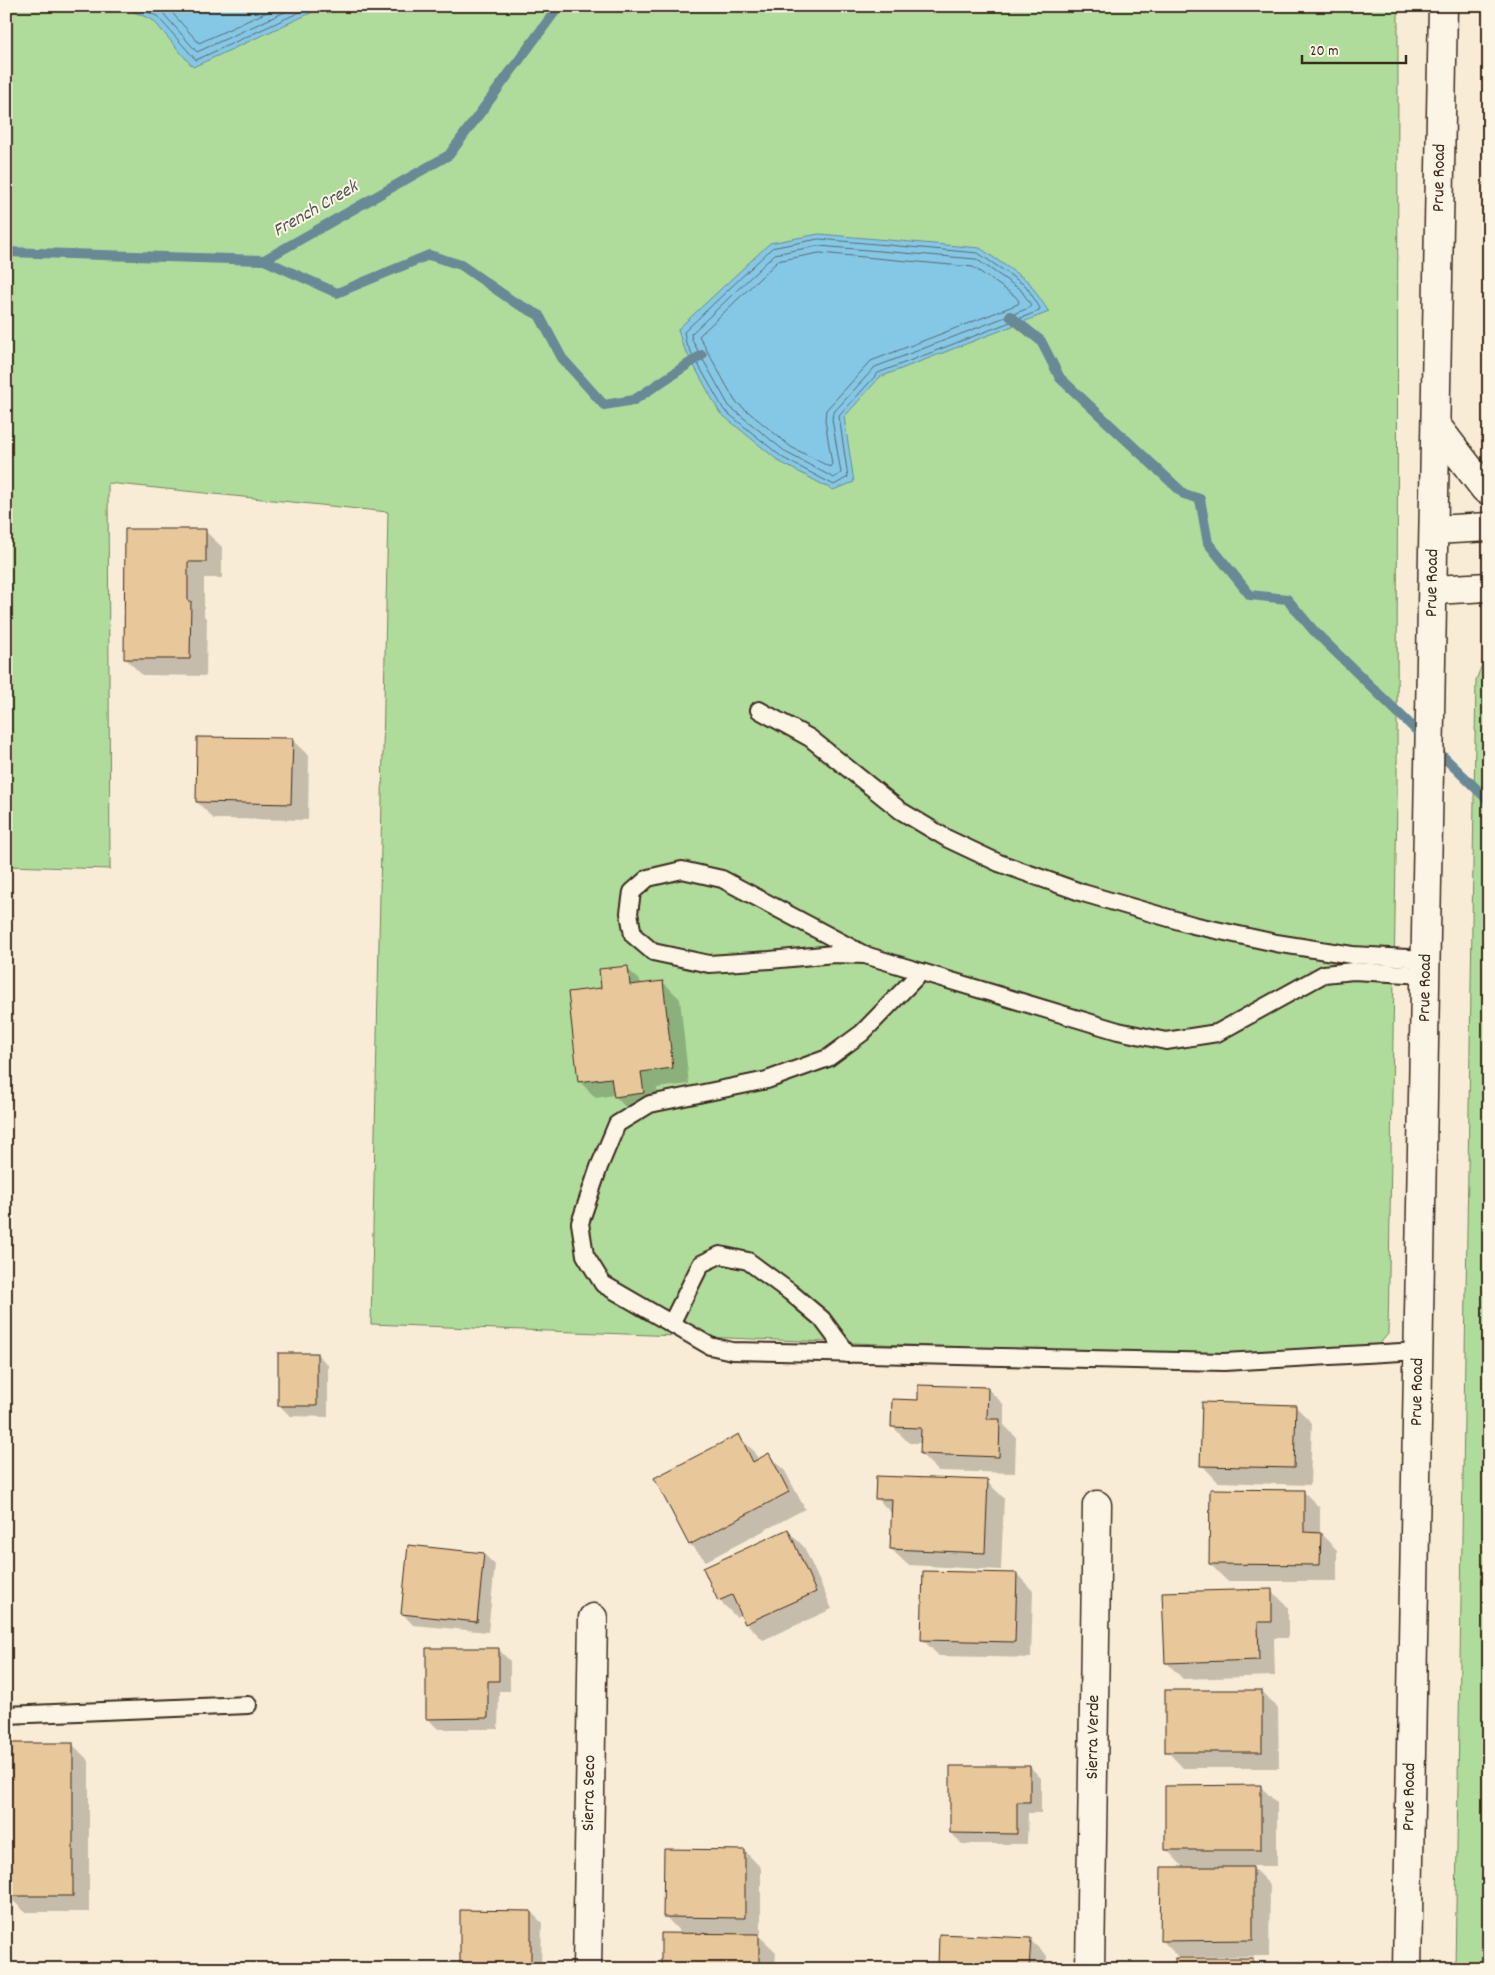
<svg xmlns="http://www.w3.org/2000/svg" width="1495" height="1975" viewBox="0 0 1495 1975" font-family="Dekko,sans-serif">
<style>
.green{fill:#afdc9b;stroke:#75835c}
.water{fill:#85c8e6;stroke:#678996}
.shadow{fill:#0003}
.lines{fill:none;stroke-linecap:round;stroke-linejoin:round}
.shore{stroke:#59696e;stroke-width:1}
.stream{stroke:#678996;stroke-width:10}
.building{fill:#e8c79a;stroke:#3b2a1e}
.lane-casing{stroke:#3b2a1e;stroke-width:20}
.street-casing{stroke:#3b2a1e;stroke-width:31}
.secondary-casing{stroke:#3b2a1e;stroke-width:31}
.lane{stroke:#fcf5e5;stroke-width:16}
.street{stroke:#fcf5e5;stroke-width:28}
.secondary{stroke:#fcf5e5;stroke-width:28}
.labels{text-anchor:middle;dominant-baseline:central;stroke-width:4;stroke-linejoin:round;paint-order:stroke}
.street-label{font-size:18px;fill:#3b2a1e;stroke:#fcf5e5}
.water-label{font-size:19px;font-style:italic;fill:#51595a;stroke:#fcf5e5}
</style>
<rect width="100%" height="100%" fill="#f8ecd6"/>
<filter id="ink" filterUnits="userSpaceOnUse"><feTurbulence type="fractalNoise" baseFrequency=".02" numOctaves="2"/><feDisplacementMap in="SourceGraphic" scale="10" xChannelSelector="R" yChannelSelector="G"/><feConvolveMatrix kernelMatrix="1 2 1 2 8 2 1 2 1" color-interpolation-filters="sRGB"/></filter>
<g filter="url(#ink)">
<g class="green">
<polygon points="6,6 1398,6 1397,798 1388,1334 1363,1363 371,1324 388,512 108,483 110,869 6,866"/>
<polygon points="1489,647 1489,1969 1455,1969 1476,680"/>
</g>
<g class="water">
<polygon points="120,6 326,6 193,67 153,20"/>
<polygon points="819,234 980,248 1029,282 1049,312 880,377 844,417 854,482 833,490 780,462 720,413 682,344 678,329 770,243"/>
</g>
<g class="shadow">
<polygon points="205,531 222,547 222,578 204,578 204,616 207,619 206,676 142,675 126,659"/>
<polygon points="292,740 309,756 308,820 214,819 197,802"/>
<polygon points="627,968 644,985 663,982 680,999 689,1084 657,1088 660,1110 631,1113 614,1095 596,1098 579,1081 602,989"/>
<polygon points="317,1354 328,1365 328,1417 290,1416 279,1405"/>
<polygon points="988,1389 1004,1405 1004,1425 1016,1437 1015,1473 938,1471 921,1454 922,1443 909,1443 892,1426"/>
<polygon points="1295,1406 1312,1423 1310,1485 1218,1482 1202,1465"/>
<polygon points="738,1436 755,1452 759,1460 769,1455 785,1471 805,1509 706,1561 690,1544"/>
<polygon points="987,1482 1004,1498 1001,1570 908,1565 891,1549 892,1514 877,1498"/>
<polygon points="1303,1491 1320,1508 1320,1533 1337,1550 1337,1581 1227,1581 1210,1564"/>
<polygon points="788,1531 804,1547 832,1609 763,1640 746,1623 742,1614 736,1617 720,1601 705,1568"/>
<polygon points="484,1554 495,1565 488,1632 413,1625 402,1613"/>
<polygon points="1017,1574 1033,1591 1031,1658 939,1656 922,1639"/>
<polygon points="1271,1590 1288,1607 1288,1638 1274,1638 1275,1676 1183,1679 1166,1662"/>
<polygon points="499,1650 510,1661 510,1691 499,1691 498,1729 438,1729 427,1718"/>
<polygon points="1262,1691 1278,1708 1279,1768 1183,1768 1167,1751"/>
<polygon points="73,1745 89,1761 89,1912 25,1912 8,1896"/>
<polygon points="1030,1767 1041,1778 1041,1813 1028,1813 1027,1844 962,1844 951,1833"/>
<polygon points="1260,1786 1277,1803 1277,1866 1251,1866 1270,1885 1269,1956 1178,1957 1162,1940 1185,1869 1167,1850"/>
<polygon points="745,1851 761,1868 761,1934 757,1934 776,1952 775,1969 664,1969 662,1967 683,1935 665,1916"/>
<polygon points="531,1912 542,1923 541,1969 461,1969"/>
<polygon points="1030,1940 1047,1956 1046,1969 939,1969"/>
<polygon points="1252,1960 1262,1969 1176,1969"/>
</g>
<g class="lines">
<g class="shore">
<polyline points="133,6 157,16 196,60 313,6"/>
<polyline points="150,6 162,12 197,52 298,6"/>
<polyline points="166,6 199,43 280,6"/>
<polygon points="819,239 978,253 1026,286 1040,308 1039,311 878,373 839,416 848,477 834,485 783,458 724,410 686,343 684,332 772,248"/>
<polygon points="819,246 976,259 1021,290 1031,305 1029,308 875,367 833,413 832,419 841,473 834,478 787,453 729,406 692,340 691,334 775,254"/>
<polygon points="820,253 973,267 1015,296 1019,301 1018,304 871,361 826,410 825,420 832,464 830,467 791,447 735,401 699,336 778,261"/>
</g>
<g class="stream">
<polyline points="6,252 264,260 449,155 559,6"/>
<polyline points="264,260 337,293 429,255 461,265 514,302 539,315 562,358 604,405 634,400 702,355"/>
<polyline points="1010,316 1041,341 1060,378 1184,494 1200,499 1208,543 1250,595 1287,599 1314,631 1489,801"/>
</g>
</g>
<g class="building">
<polygon points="125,529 206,529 206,562 188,562 188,601 191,601 190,659 124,659"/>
<polygon points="197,737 293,738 291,804 196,802"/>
<polygon points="628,966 630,985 663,981 673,1068 641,1072 644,1093 614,1097 611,1078 578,1082 568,992 601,988 599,969"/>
<rect x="278" y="1353" width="39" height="53"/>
<polygon points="918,1385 988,1387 987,1419 1000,1419 999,1457 920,1454 921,1428 891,1427 892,1399 918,1400"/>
<polygon points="1202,1402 1296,1405 1294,1468 1200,1466"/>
<polygon points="739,1434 753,1462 769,1453 789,1492 689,1545 654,1478"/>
<polygon points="876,1476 988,1480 985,1553 890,1549 892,1499 875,1499"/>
<polygon points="1210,1489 1304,1490 1304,1532 1321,1533 1320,1565 1209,1564"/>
<polygon points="788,1529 816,1592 745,1624 732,1595 718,1601 703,1568"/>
<polygon points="408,1545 484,1553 477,1622 401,1614"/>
<polygon points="923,1571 1017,1573 1015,1642 921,1640"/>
<polygon points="1272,1589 1272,1622 1258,1622 1259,1660 1165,1663 1162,1592"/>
<polygon points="426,1648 499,1648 499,1681 488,1681 488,1718 426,1719"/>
<rect x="1165" y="1690" width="97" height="62"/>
<rect x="7" y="1743" width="66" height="153"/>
<polygon points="950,1766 1030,1766 1030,1802 1017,1802 1017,1834 950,1833"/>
<polygon points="1261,1785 1261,1850 1165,1850 1165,1786"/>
<polygon points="664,1849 745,1850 745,1918 663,1917"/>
<polygon points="1161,1867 1253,1867 1253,1940 1160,1941"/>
<polygon points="460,1910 531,1911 531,1969 460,1969"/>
<polygon points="661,1933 759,1934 759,1969 666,1969 666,1967 661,1967"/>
<polygon points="939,1934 1031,1938 1029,1969 938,1969"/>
<rect x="1175" y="1958" width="78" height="11"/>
</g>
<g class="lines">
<g class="lane-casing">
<g id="lane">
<polyline points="759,710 810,738 901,811 948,839 999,863 1083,893 1193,925 1276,943 1352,955 1426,959"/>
<polyline points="865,955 722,879 682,870 648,878 632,892 629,913 633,935 653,952 709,964 770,960 834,954 865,955 1118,1031 1166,1041 1217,1033 1324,974 1353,971 1426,975"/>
<polyline points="921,972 862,1033 828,1058 767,1080 650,1104 617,1124 599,1167 580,1223 585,1255 603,1284 710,1346 732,1351 1224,1362 1419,1351"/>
<polyline points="671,1324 701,1264 720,1255 748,1261 790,1292 822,1319 848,1354"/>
<polyline points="6,1715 248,1705"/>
</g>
</g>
<g class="street-casing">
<g id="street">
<polyline points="587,1969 593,1618"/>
<polyline points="1090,1969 1097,1505"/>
</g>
</g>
<g class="secondary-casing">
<g id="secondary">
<polyline points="1436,425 1485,489 1489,491"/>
<polyline points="1434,530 1489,527"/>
<polyline points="1433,590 1489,587"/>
<polyline points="1407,1969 1443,6"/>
</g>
</g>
<use href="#lane" class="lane"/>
<use href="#street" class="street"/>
<use href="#secondary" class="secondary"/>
</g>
</g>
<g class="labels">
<g class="street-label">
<text transform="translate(1440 178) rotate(-89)">Prue Road</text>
<text transform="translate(1433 583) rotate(-89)">Prue Road</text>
<text transform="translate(1426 988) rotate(-89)">Prue Road</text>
<text transform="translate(1418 1392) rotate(-89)">Prue Road</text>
<text transform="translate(1094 1737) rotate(-89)">Sierra Verde</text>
<text transform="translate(590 1793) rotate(-89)">Sierra Seco</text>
<text transform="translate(1410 1797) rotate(-89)">Prue Road</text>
</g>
<g class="water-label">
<text transform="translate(316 210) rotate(-30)">French Creek</text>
</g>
</g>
<rect width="1495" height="1975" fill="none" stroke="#fcf5e5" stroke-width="25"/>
<rect x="12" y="12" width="1470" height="1950" fill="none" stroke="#3b2a1e" stroke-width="2" filter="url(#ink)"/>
<path d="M1302 55v8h104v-8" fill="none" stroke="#3b2a1e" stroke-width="2.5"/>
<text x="1310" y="55" font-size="15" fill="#3b2a1e" stroke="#fcf5e5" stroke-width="4" paint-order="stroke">20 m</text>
</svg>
